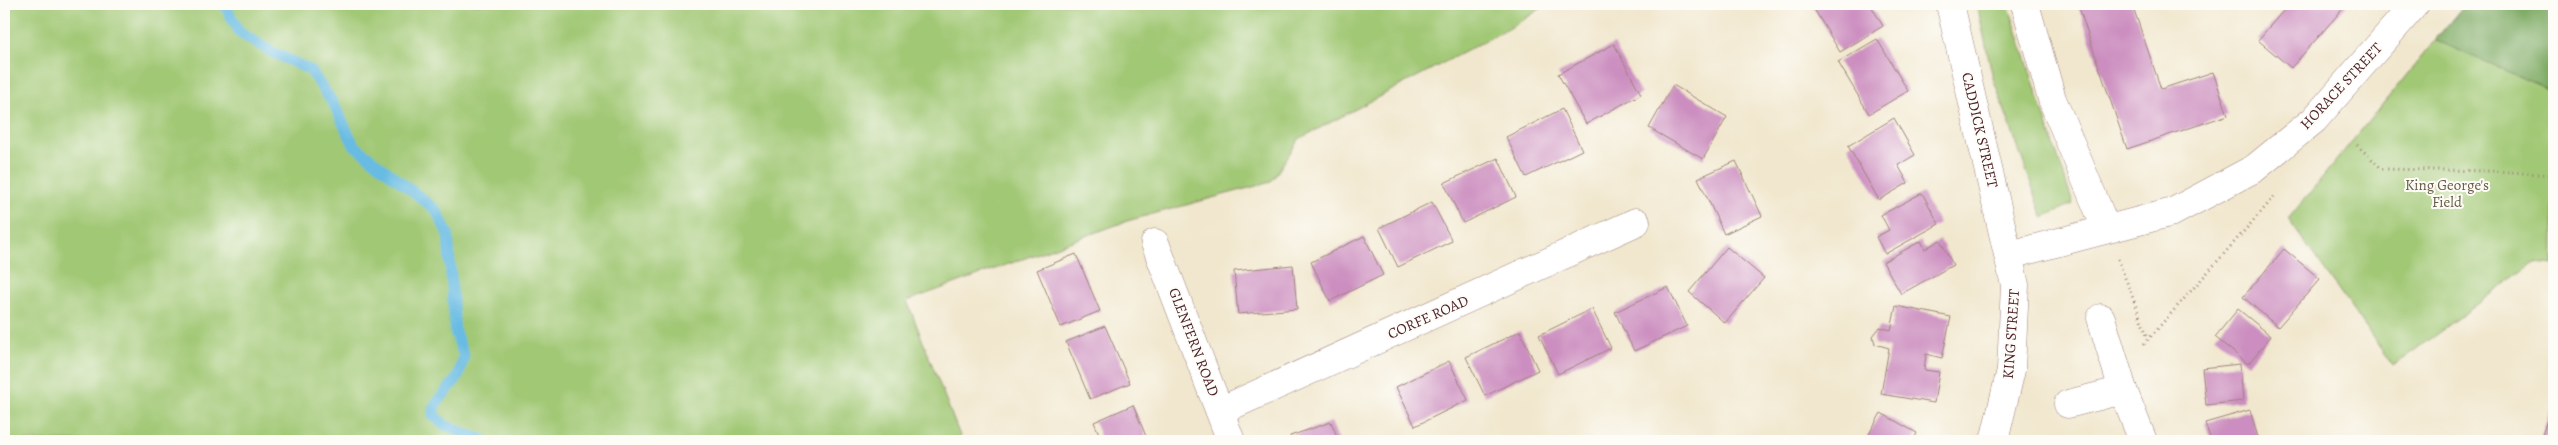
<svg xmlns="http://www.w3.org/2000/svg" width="2558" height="445" viewBox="0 0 2558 445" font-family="Alegreya,serif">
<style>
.green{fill:#a1c874;stroke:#767450}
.forest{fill:#80ac66;stroke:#656648}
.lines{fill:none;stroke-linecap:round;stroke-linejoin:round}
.stream{stroke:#67bbe3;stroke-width:11}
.building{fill:#cc8ec0}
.minor-casing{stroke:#9e837c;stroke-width:29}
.path{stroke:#9e837c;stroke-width:3;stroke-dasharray:1 4;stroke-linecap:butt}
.minor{stroke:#fff;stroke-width:28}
.labels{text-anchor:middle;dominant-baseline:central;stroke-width:4;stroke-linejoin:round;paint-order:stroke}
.street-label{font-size:15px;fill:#4a1f2b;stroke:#fdfcf7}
.park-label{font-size:15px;fill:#685a45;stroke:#fdfcf7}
</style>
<rect width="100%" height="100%" fill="#fdfcf7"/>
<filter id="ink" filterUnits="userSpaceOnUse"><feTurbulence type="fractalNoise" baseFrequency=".02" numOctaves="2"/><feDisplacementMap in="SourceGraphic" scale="10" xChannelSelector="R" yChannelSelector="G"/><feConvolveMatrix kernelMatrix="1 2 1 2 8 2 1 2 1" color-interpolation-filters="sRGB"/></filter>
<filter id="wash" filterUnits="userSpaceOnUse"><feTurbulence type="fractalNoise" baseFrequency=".0096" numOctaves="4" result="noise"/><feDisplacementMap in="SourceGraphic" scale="20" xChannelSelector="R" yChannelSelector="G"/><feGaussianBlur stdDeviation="1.12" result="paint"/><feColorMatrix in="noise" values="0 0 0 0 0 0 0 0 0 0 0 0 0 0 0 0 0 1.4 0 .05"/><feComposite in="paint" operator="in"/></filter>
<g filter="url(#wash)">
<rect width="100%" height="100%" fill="#f1e7ce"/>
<g class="green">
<polygon points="4,4 1548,4 1515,25 1299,139 1271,182 1127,221 907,301 962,441 4,441"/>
<polygon points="1977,4 2008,4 2073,204 2043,217 1993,78"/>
<polygon points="2465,4 2554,4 2554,264 2535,262 2393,366 2288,219"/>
</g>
<polygon class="forest" points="2465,4 2554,4 2554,92 2435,40"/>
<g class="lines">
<polyline class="stream" points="224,4 240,33 272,52 310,70 333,103 354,145 436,210 448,234 455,332 464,356 458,377 435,405 433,415 445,425 486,441"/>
</g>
<g id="blocks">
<g class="building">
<polygon points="1811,4 1870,4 1883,26 1840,52"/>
<polygon points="2091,4 2132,4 2161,89 2213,72 2228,115 2127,149 2079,8"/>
<polygon points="2289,4 2347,4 2291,68 2258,40"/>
<polygon points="1877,39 1908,91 1869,114 1838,62"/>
<polygon points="1614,44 1641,94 1586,124 1558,74"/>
<polygon points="1673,85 1727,117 1703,159 1649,128"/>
<polygon points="1562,109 1582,150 1526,177 1506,137"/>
<polygon points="1894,118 1915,155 1898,165 1908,183 1879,200 1848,146"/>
<polygon points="1498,158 1516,197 1463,223 1444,183"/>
<polygon points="1736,161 1762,216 1724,234 1698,178"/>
<polygon points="1922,193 1939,224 1885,254 1876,237 1889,230 1881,215"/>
<polygon points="1432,202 1452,241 1398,267 1379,228"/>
<polygon points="1364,236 1383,275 1330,301 1311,262"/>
<polygon points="1940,240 1953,265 1901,294 1883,262 1921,241 1925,249"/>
<polygon points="1727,247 1764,278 1725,323 1689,292"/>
<polygon points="2284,249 2320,279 2278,327 2243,297"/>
<polygon points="1076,254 1100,311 1061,327 1037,270"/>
<polygon points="1293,265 1297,309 1238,314 1234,271"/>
<polygon points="1668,287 1687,326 1634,351 1615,312"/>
<polygon points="1896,306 1951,317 1942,358 1926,354 1924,370 1939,372 1934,403 1881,394 1889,348 1875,344 1873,336 1880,327 1891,330"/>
<polygon points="1592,309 1611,348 1558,374 1539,335"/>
<polygon points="2238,309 2271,336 2248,364 2215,337"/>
<polygon points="1105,326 1130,383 1090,399 1066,342"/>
<polygon points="1520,331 1538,370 1485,396 1466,357"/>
<polygon points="1449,361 1468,400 1415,426 1396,387"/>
<polygon points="2240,364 2243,401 2206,405 2202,368"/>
<polygon points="1133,405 1148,441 1102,441 1094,422"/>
<polygon points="2551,408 2554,409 2554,441 2540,441"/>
<polygon points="2250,410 2259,441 2211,441 2205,423"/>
<polygon points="1881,413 1917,433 1913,441 1865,441"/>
<polygon points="1331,422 1339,441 1292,441 1290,436"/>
</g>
</g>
</g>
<g filter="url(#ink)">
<use href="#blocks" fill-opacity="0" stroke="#9e837c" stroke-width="1"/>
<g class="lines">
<g class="minor-casing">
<g id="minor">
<polyline points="1950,4 2015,285 2011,370 1994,441"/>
<polyline points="2025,4 2052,99 2106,228"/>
<polyline points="1155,243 1231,441"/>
<polyline points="2010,255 2173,212 2255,168 2314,120 2415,4"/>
<polyline points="2101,318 2123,390 2143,441"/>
<polyline points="2068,404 2123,390"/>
<polyline points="1220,411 1636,222"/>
</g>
</g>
<g class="path">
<polyline points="2357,145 2382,169 2494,171 2554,175"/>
<polyline points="2118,259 2148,338"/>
<polyline points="2144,344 2276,195"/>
</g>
<use href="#minor" class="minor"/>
</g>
</g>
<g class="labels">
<g class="street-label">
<text transform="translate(2341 86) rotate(-47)">HORACE STREET</text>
<text transform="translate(1980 130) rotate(77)">CADDICK STREET</text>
<text transform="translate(1428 317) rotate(-24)">CORFE ROAD</text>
<text transform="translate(2011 334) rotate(-86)">KING STREET</text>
<text transform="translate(1194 342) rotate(69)">GLENFERN ROAD</text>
</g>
<g class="park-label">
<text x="2447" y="185">King George's<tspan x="2447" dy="17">Field</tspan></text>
</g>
</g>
<rect width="2558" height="445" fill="none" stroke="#fdfcf7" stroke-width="20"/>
</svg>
